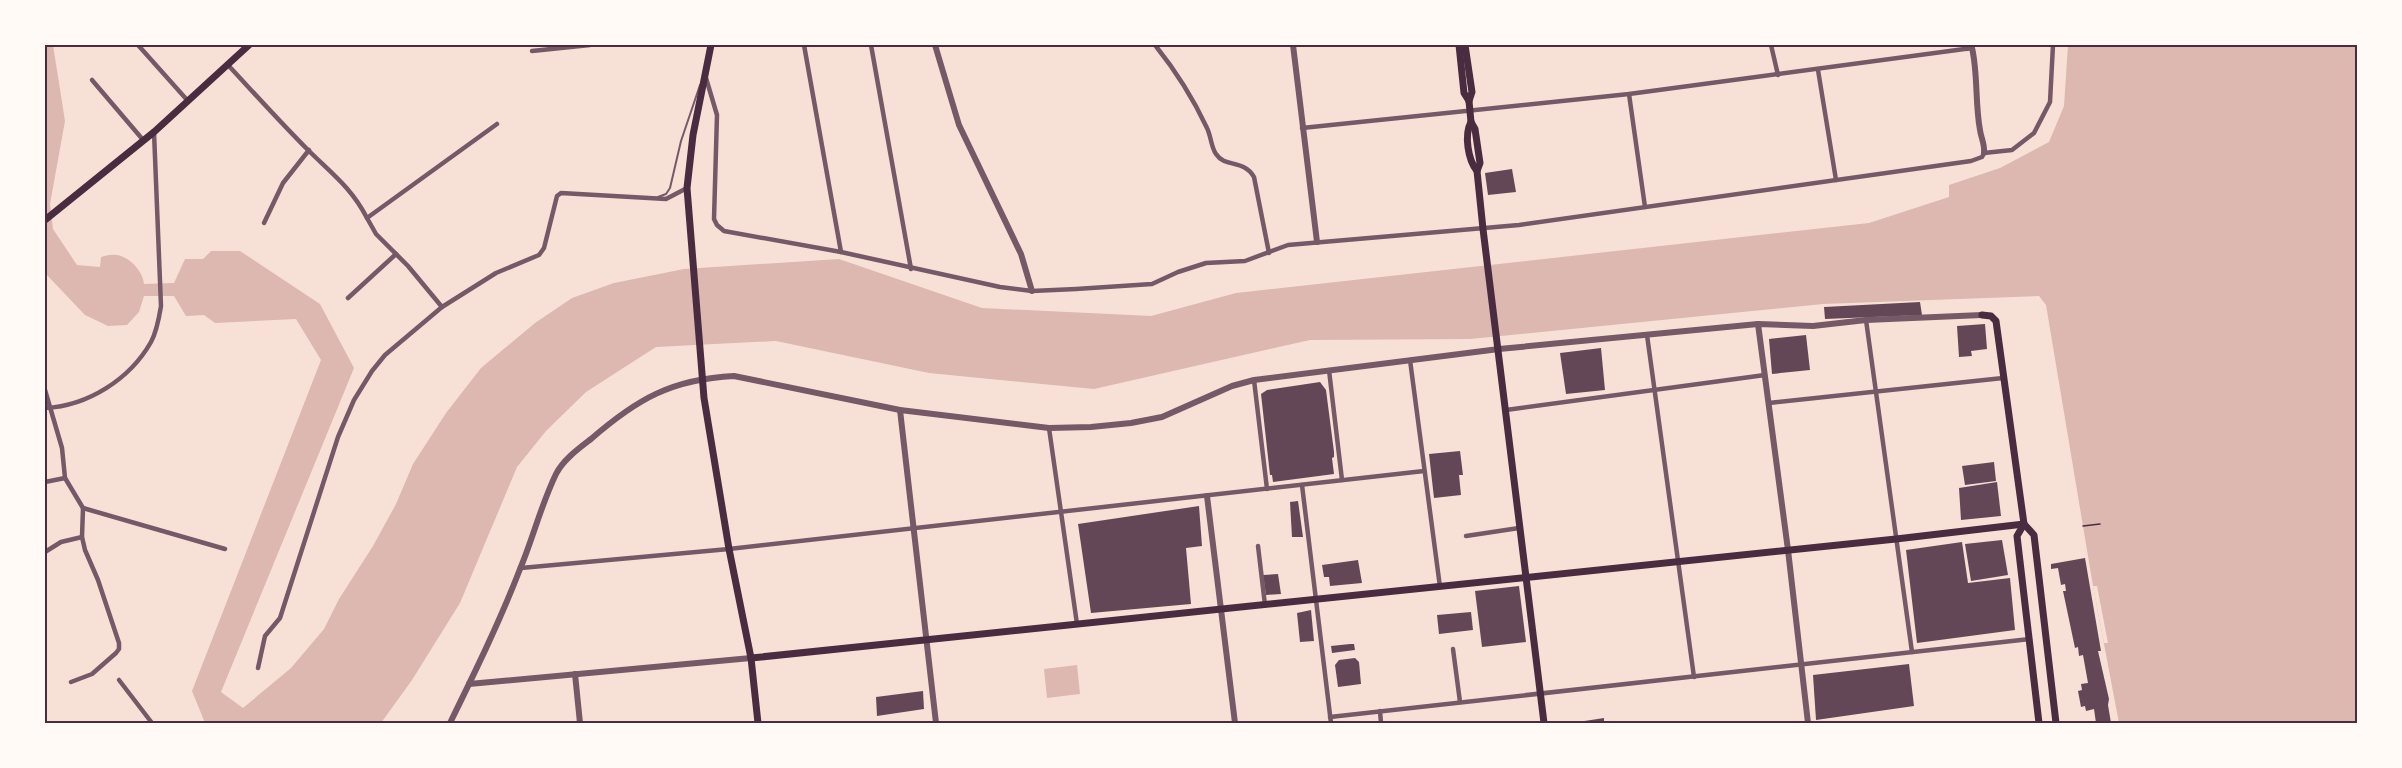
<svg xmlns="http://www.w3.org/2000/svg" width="2402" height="768" viewBox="0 0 2402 768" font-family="Ubuntu,sans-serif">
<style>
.water{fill:#dcb8b0}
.pier{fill:#f7e1d7}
.building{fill:#644757}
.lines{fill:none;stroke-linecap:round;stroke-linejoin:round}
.path{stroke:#4a2c40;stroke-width:1.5}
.service{stroke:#755966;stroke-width:2}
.minor{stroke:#755966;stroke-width:4.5}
.tertiary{stroke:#755966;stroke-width:6}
.secondary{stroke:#4a2c40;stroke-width:7}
.neatline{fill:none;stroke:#4a2c40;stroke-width:2}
</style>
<rect width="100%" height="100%" fill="#f7e1d7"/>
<g class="water">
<path d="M 45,45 L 53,45 L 65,121 L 50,204 L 53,229 L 77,265 L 100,267 L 101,257 C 105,256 111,254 116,255 C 129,256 143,271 144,284 L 174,283 L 185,259 L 203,259 L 211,251 L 240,251 L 320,304 L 354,368 L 221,692 L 243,708 L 291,668 L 324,629 L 339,599 L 373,546 L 396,504 L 413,464 L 446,413 L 481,368 L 535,323 L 572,298 L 614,283 L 684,269 L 839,259 L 982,308 L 1151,316 L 1236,293 L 1869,223 L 1949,197 L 1949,185 L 2000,168 L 2049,142 L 2064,106 L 2068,45 L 2357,45 L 2357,723 L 2119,723 L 2093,586 L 2046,305 L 2039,296 L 1823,304 L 1470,339 L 1310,340 L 1094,389 L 929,373 L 776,341 L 656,347 L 586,392 L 546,431 L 517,467 L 460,603 L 412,680 L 381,723 L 205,723 L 192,691 L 321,360 L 296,319 L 215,323 L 204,315 L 186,316 L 174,296 L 144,296 L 139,312 L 127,325 L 108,326 L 85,315 L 45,273 Z"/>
<polygon points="1077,665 1080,694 1047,698 1044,669"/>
</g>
<polygon class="pier" points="2093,586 2097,586 2108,643 2104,643"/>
<g class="building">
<polygon points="1512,169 1516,192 1488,195 1485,173"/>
<polygon points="1920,302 1922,315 1825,319 1824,307"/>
<polygon points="1985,324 1987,349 1971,351 1972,356 1959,357 1957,326"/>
<polygon points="1806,335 1810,370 1772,374 1769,339"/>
<polygon points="1601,348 1605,390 1566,394 1560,353"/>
<polygon points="1320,382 1326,390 1334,452 1334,457 1332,458 1334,474 1273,482 1272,475 1270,475 1261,394 1267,390"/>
<polygon points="1460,451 1463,475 1459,475 1461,495 1434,498 1429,454"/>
<polygon points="1994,462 1996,481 1965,485 1962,466"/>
<polygon points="1997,482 2001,516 1961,520 1959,488"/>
<polygon points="1298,501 1303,537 1292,537 1290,502"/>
<polygon points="1199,506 1202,546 1186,548 1191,604 1091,613 1078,524"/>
<polygon points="2002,540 2008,575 1971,581 1965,544"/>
<polygon points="1962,542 1968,583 2010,578 2015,630 1917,643 1906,550"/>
<polygon points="2085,558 2101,651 2098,651 2109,699 2108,705 2111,723 2096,723 2094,709 2086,711 2085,706 2081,707 2078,691 2082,690 2081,684 2088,683 2083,655 2079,656 2078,647 2075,648 2063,591 2066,591 2065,584 2061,585 2058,568 2051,569 2051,564"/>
<polygon points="1358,560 1362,583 1330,586 1329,577 1324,577 1322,565"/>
<polygon points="1278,574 1281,594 1266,595 1263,575"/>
<polygon points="1519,586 1526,642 1482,647 1475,591"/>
<polygon points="1311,610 1314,641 1300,642 1297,613"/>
<polygon points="1471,612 1473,630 1439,634 1437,615"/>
<polygon points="1350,644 1354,644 1355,650 1332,653 1331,646"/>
<polygon points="1355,658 1359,662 1361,684 1338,687 1335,665 1339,660"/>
<polygon points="1909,664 1914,706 1816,720 1813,675"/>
<polygon points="923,691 924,709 877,716 876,697"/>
<polygon points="1604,718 1604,723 1578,723 1578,722"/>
</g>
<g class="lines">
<polyline class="path" points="2083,526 2100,524"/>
<polyline class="service" points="658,197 666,194 670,188 681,141 700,85"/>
<g class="minor">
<polyline points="138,45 188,101"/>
<polyline points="804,45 841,252"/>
<polyline points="871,45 911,269"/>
<path d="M 1155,45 C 1175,70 1193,98 1207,128 C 1211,136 1211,147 1216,154 C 1225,168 1244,159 1254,177 L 1269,253"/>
<polyline points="1771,45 1778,75"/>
<polyline points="532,51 590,45"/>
<path d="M 228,65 C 254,93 280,122 307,149 C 331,173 351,187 367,218"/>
<polyline points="1818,70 1836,180"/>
<polyline points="706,78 717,115 714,219 717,225 724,231 841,252 1000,287 1032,291 1076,289 1152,284 1178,272 1206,263 1245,261 1288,245 1519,225 1971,161 1982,157 1984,153 2012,150 2034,133 2050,102 2053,45"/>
<polyline points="92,80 144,141"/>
<polyline points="1629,94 1645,207"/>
<polyline points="1302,128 1629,94 1972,48 1972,45"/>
<polyline points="264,223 283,183 309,150"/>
<polyline points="348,298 396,254"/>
<polyline points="442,307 408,266 376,234 367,218 497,124"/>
<polyline points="1866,320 1912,652"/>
<polyline points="1647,335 1694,677"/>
<polyline points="1410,360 1440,587"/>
<polyline points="1329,370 1342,480"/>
<polyline points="1254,380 1267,489"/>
<polyline points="45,390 62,448 65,478 83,508 82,537 85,550 98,580 119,643 119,649 116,653 92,674 71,682"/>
<polyline points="1769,403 2003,378"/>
<path d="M 45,408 C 88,406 130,379 151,342 C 157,331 159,318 161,306 L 154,132"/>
<polyline points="1506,410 1765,375"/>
<polyline points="1049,428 1077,624"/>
<polyline points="45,482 65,478"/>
<polyline points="1302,485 1331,723"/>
<polyline points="83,508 225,549"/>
<polyline points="1466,536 1519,528"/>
<polyline points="1258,546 1265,605"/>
<polyline points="45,552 61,542 82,537"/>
<polyline points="521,568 729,549 1424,471"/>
<polyline points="1453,649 1460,702"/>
<polyline points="258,668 265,636 280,618 338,437 354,400 372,371 385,355 442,307 496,273 539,255 544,248 557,196 561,193 666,199 687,188"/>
<polyline points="119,680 152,723"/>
<polyline points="1380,711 1381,723"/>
<polyline points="1330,717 2030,639"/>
</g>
<g class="tertiary">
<polyline points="935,45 959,125 1021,254 1032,291"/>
<polyline points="1293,45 1317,242"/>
<polyline points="1965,45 1967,48"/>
<path d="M 1972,48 C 1978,73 1975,104 1980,130 C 1981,138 1985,144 1984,153"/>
<polyline points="1758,324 1788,550 1808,723"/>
<polyline points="900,410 936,723"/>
<polyline points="1207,496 1235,723"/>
<polyline points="575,674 580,723"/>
<polyline points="469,684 751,658"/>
<path d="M 450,723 C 475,672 500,621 520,569 C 533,538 541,505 556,474 C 563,460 578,449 591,439 C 637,399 672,379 734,376 L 900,410 L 1049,428 L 1091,427 L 1131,423 L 1162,417 L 1232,386 L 1254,380 L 1499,349 L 1758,324 L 1813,326 L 1866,320 L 1982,315"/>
</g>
<g class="secondary">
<polyline points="711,45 693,135 687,188 704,398 729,549 751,658 758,723"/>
<polyline points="1459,45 1464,93 1469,101 1471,122 1475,129 1480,163 1477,171 1483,229 1544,723"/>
<polyline points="1465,45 1472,92 1469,101"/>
<path d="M 1471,122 C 1464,135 1468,160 1477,171"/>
<polyline points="45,220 154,132 249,45"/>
<polyline points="1982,315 1991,316 1996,321 2024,524 2034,535 2056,723"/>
<polyline points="2024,524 2017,536 2039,723"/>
<polyline points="751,658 1896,539 2024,524"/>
</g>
</g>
<rect width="2402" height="768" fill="none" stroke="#fffaf5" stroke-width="93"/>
<rect x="46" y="46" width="2310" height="676" class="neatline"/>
</svg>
